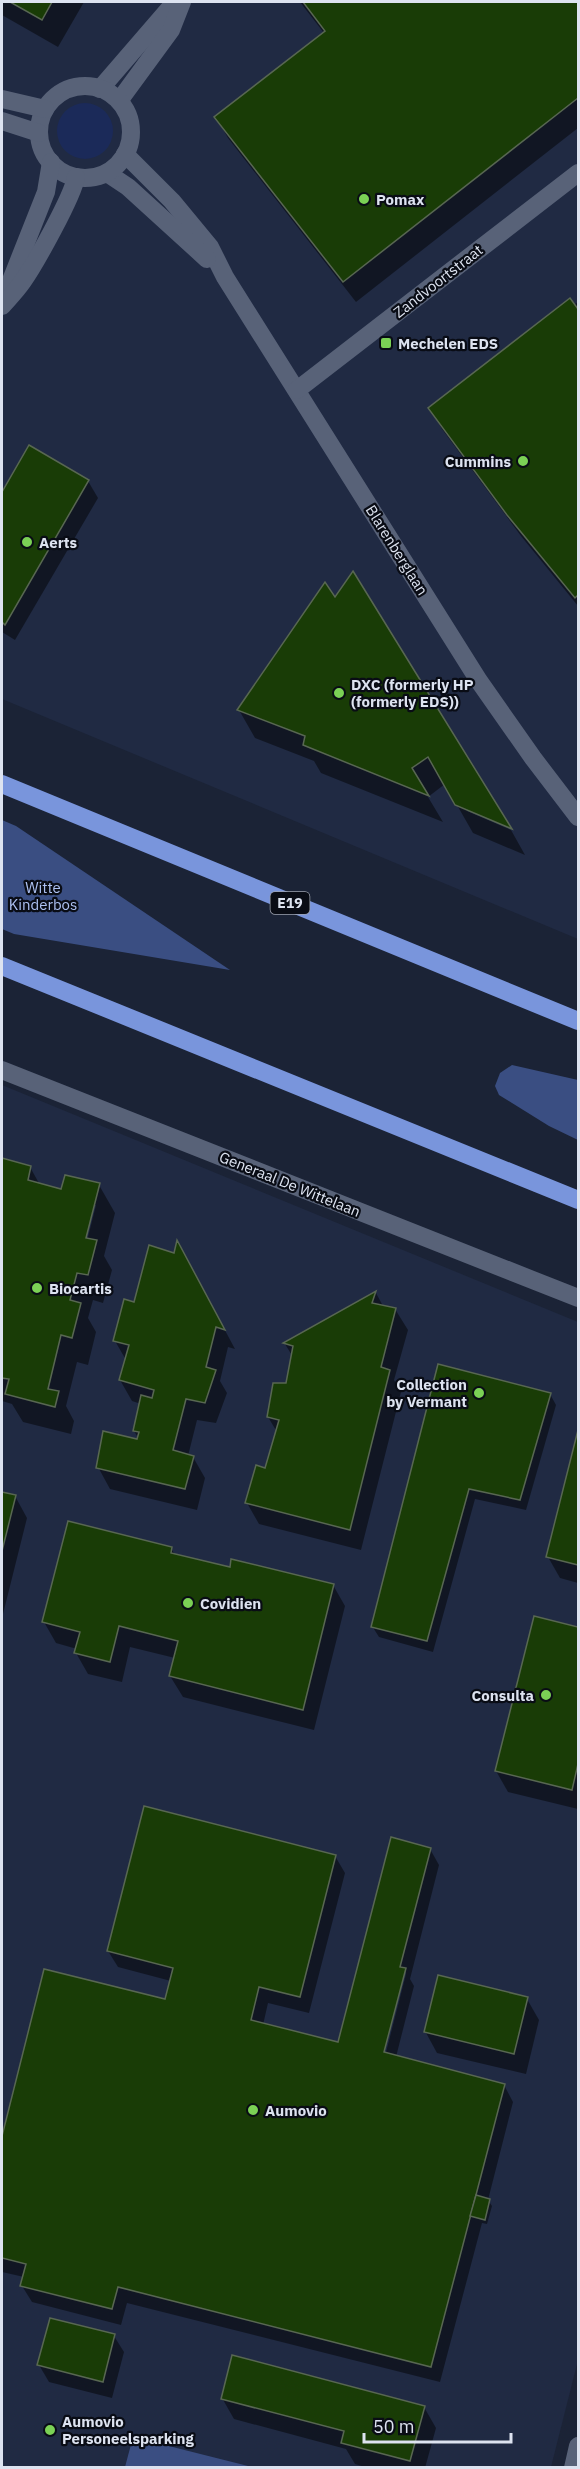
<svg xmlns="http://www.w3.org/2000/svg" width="580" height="2469" viewBox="0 0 580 2469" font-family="'IBM Plex Sans',sans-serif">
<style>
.built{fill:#202a43}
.green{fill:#1b2a59}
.forest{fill:#3a4e82}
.shadow{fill:#0007;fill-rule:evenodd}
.building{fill:#193c06;stroke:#586752;stroke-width:1.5}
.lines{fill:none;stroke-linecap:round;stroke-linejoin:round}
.street{stroke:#586278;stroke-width:18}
.secondary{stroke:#586278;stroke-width:18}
.highway{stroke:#7995dc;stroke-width:18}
.poi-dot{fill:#7bd155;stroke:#090c15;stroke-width:2}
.labels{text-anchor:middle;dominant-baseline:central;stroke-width:4.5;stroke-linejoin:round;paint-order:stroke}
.shield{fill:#090c15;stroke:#9da2ae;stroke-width:1.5}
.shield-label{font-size:14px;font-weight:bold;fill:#dde3f0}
.poi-label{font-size:15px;font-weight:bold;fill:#dde3f0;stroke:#090c15;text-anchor:start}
.street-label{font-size:15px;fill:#dde3f0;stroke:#090c15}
.park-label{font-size:15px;fill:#adc1f2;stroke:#090c15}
</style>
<rect width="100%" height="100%" fill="#1b2336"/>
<g class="built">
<polygon points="2,2 578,2 578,939 2,699"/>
<polygon points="2,1085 578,1322 578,2360 551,2467 2,2467"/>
</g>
<circle class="green" cx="85" cy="131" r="28"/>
<g class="forest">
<polygon points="2,820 16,826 230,970 14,934 2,929"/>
<polygon points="512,1065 578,1080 578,1140 549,1126 499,1095 495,1086 500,1073"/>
<polygon points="133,2437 252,2467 125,2467"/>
</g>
<g class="shadow">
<polygon points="2,2 84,2 58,47 2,15"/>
<polygon points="300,2 578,2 578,128 356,302 228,138 216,117 324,33"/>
<polygon points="578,302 578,606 521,536 442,429 430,408"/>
<polygon points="29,447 88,481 98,498 15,640 2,632 2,495"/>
<polygon points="325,585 468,809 467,811 511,830 525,855 473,833 445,784 428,797 443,822 321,773 314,761 255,738 239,710"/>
<path d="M 2,1160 L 30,1167 L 40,1185 L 62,1191 L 99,1185 L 115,1213 L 104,1256 L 112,1270 L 103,1303 L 93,1300 L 88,1318 L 96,1332 L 88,1365 L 77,1362 L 66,1406 L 74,1421 L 71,1434 L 23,1422 L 12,1404 L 2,1401 ZM 92,1205 L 96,1205 L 86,1245 L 83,1244 Z"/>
<polygon points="189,1263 235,1349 228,1347 220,1381 227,1393 216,1423 197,1420 188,1456 193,1457 205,1478 197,1510 110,1489 98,1467 140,1441 134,1431 141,1404 132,1401 120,1380 126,1360 115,1341 136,1304"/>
<polygon points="376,1293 383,1306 395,1309 408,1330 394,1380 401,1392 361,1550 259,1524 247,1503 266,1470 277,1432 268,1417 287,1384 293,1357 285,1344"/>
<polygon points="440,1366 550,1394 556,1405 526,1510 475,1499 433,1652 379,1637 372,1626"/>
<polygon points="578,1436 578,1583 560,1578 548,1557"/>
<polygon points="2,1493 15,1496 27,1518 2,1618"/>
<polygon points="171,1548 175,1555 231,1569 333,1585 345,1606 314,1730 183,1697 170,1676 175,1658 130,1647 122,1682 88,1674 76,1653 77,1649 56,1643 44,1622"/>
<polygon points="535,1618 578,1629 578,1809 508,1792 496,1771"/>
<path d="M 430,1849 L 439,1865 L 410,1979 L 414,1986 L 396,2057 L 504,2085 L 513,2102 L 488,2200 L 492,2206 L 487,2224 L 482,2223 L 440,2382 L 127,2303 L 121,2325 L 32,2302 L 22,2286 L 24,2277 L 2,2272 L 2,2142 L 45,1970 L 166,2001 L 171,1981 L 118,1967 L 108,1951 L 335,1856 L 345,1873 L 309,2013 L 268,2003 L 263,2025 L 339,2044 ZM 405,1966 L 406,1974 L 384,2060 L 381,2059 Z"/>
<polygon points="527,1999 539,2020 526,2074 437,2053 425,2031"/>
<polygon points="114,2336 124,2352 112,2398 49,2382 39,2365"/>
<polygon points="222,2398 424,2407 436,2428 425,2468 368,2468 355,2464 346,2449 234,2419"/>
</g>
<g class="building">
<polygon points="10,2 52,2 42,20"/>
<polygon points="303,2 578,2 578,98 343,282 214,117 325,31"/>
<polygon points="570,298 578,309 578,595 575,598 507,515 428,408"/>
<polygon points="29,445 89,480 5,625 2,622 2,492"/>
<polygon points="353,571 422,683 512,829 455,805 428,757 412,768 429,796 303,745 305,736 237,710 325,582 335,597"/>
<polygon points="2,1158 31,1166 28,1180 61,1189 65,1175 100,1183 86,1238 97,1240 88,1275 77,1273 70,1300 81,1303 72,1338 61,1335 48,1389 59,1391 55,1407 5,1394 9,1379 2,1378"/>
<polygon points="177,1240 225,1330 216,1327 206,1367 216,1370 205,1403 186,1399 173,1450 194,1456 185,1489 96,1468 103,1431 137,1439 139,1432 133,1431 141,1395 152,1398 154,1390 119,1380 129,1345 113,1341 124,1299 134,1302 149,1245 174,1253"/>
<polygon points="376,1291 372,1303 396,1308 381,1367 390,1370 350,1530 245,1503 256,1465 265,1468 279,1420 267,1417 273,1383 286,1383 293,1346 283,1343"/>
<polygon points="438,1364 551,1393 520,1500 469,1489 427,1641 371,1627"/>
<polygon points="578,1430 578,1565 546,1557"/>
<polygon points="2,1492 16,1495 2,1551"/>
<polygon points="68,1521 172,1547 171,1553 230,1567 231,1559 334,1584 303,1710 169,1676 178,1641 119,1626 110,1662 74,1653 80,1632 42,1622"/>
<polygon points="534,1616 578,1627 578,1764 572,1790 495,1771"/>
<polygon points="144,1806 336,1855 300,1997 259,1987 251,2020 338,2042 391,1837 431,1848 400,1967 406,1968 384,2052 505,2084 431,2367 118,2287 112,2309 20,2286 26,2264 2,2258 2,2136 44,1969 165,1999 173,1968 107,1951"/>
<polygon points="438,1975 528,1997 514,2054 424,2032"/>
<polygon points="476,2195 490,2199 485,2220 470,2216"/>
<polygon points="50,2318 115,2334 103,2382 37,2365"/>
<polygon points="232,2355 425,2406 410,2461 341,2443 344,2431 221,2399"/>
</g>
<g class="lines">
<g class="street">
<polyline points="100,89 175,2"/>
<polyline points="119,101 171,30 182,2"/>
<polyline points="125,154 172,201 210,247 225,277 479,681 533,758 578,817"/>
<polyline points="107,173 128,187 207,259"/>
<polyline points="297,390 578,173"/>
<polyline points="2,1070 578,1298"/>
<polyline points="573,2468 578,2446"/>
</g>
<g class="secondary">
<circle cx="85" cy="132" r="46"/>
<polyline points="2,99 45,109"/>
<polyline points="2,121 39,133"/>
<polyline points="8,288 46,192 51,162"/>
<path d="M 2,306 C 9,298 17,290 23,281 C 35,264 73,196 76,177"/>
</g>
<g class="highway">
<polyline points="2,784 578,1021"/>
<polyline points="2,966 578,1200"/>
</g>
</g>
<g class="poi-dot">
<circle cx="364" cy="199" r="6"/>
<rect x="380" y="337" width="12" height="12" rx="3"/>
<circle cx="523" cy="461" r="6"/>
<circle cx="27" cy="542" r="6"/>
<circle cx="339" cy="693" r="6"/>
<circle cx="37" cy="1288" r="6"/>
<circle cx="479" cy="1393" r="6"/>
<circle cx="188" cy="1603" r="6"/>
<circle cx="546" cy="1695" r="6"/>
<circle cx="253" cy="2110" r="6"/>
<circle cx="50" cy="2430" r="6"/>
</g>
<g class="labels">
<rect class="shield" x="270.5" y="892" width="39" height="22" rx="4.5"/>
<g class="shield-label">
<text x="290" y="903">E19</text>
</g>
<g class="poi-label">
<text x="376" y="199">Pomax</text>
<text x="398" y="343">Mechelen EDS</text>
<text x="511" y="461" text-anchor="end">Cummins</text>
<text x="39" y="542">Aerts</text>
<text x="351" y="684">DXC (formerly HP<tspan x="351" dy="17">(formerly EDS))</tspan></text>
<text x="49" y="1288">Biocartis</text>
<text x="467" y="1384" text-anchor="end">Collection<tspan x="467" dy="17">by Vermant</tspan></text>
<text x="200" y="1603">Covidien</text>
<text x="534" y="1695" text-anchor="end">Consulta</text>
<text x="265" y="2110">Aumovio</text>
<text x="62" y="2421">Aumovio<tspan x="62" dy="17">Personeelsparking</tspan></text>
</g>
<g class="street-label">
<text transform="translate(438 281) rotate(-38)">Zandvoortstraat</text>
<text transform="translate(397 550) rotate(58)">Blarenberglaan</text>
<text transform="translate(290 1184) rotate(22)">Generaal De Wittelaan</text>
</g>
<g class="park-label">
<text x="43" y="887">Witte<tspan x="43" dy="17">Kinderbos</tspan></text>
</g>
</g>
<rect width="580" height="2469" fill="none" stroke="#dde3f0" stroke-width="6"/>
<path d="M364 2433v9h147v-9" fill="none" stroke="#dde3f0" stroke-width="3"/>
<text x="373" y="2433" font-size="18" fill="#dde3f0" stroke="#090c15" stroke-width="4.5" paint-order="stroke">50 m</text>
</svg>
